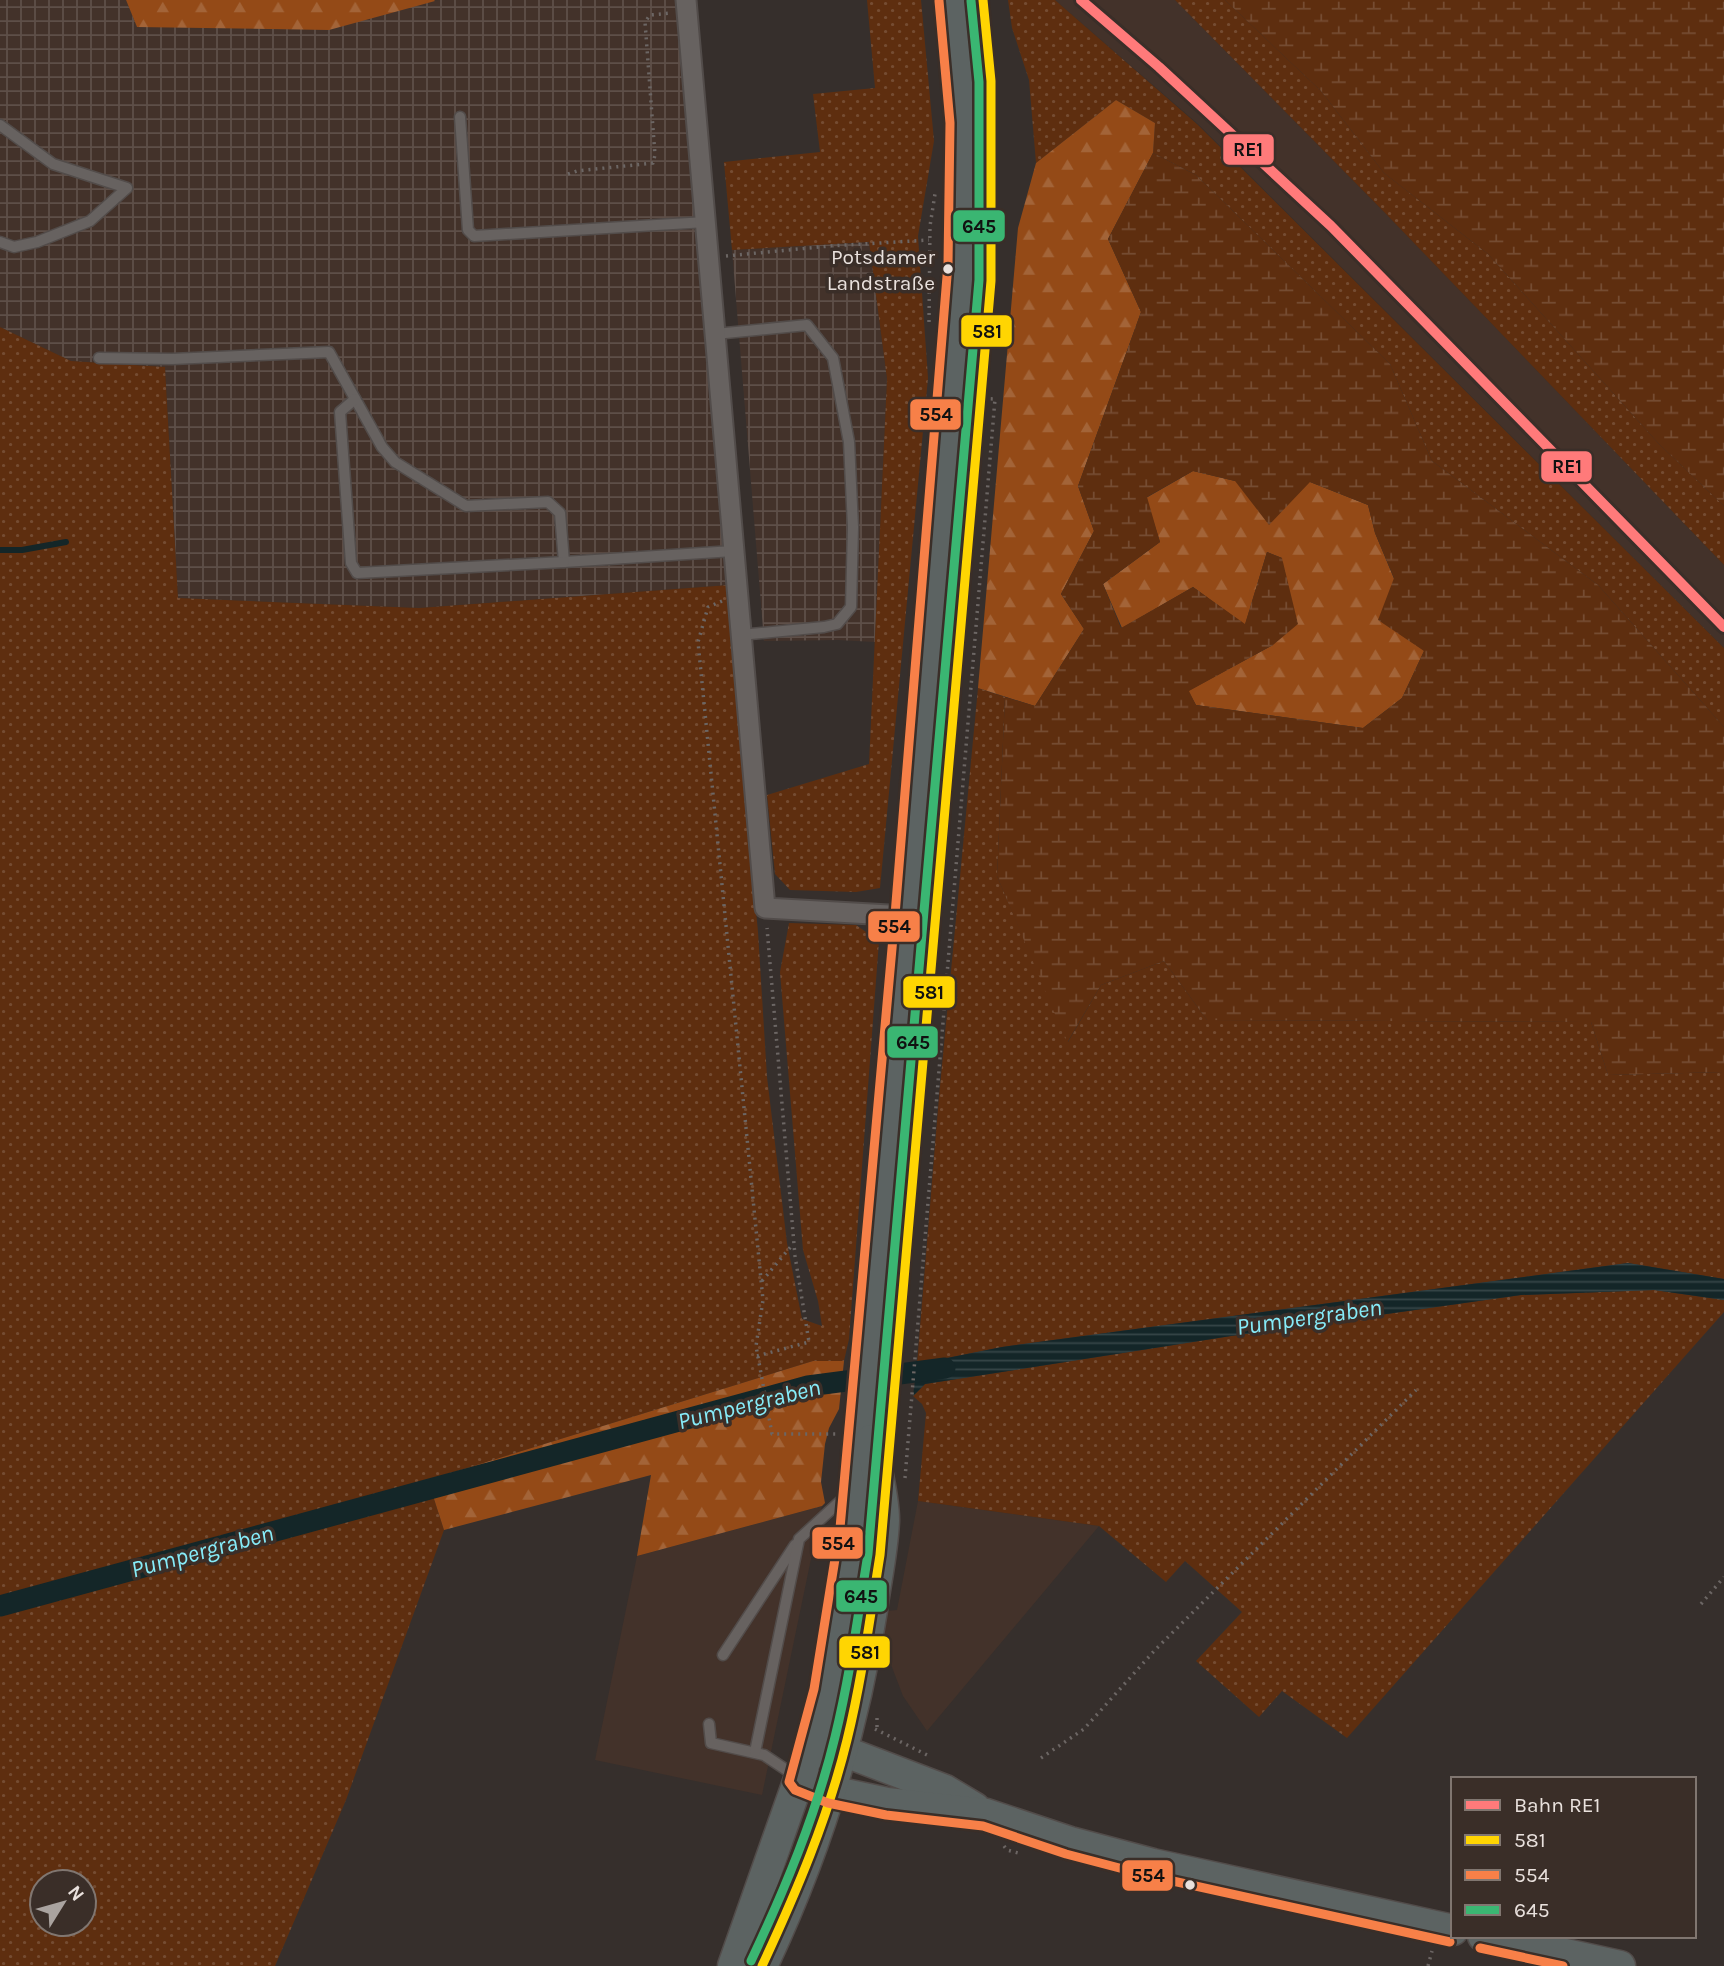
<svg xmlns="http://www.w3.org/2000/svg" width="1724" height="1966" viewBox="0 0 1724 1966" font-family="Karla,sans-serif">
<style>
.built{fill:#43322a}
.industrial{fill:url(#industrial-grid)}
.green{fill:url(#green-dots);fill-rule:evenodd}
.forest{fill:url(#forest-firs)}
.wetland{fill:url(#wetland-marsh);fill-rule:evenodd}
.water{fill:url(#water-rules)}
.lines{fill:none;stroke-linecap:round;stroke-linejoin:round}
.stream{stroke:#142628;stroke-width:6}
.canal{stroke:#142628;stroke-width:21}
.lane-casing{stroke:#524c4a;stroke-width:13}
.street-casing{stroke:#524c4a;stroke-width:23}
.primary-casing{stroke:#524c4a;stroke-width:33}
.path{stroke:#6c6664;stroke-width:3.5;stroke-dasharray:2 5;stroke-linecap:butt}
.lane{stroke:#676260;stroke-width:10}
.street{stroke:#676260;stroke-width:19}
.primary{stroke:#5c6362;stroke-width:30}
.bus-1-casing{stroke:#3a2e28;stroke-width:14}
.bus-2-casing{stroke:#3a2e28;stroke-width:14}
.bus-3-casing{stroke:#3a2e28;stroke-width:14}
.bus-1{stroke:#ffd502;stroke-width:9}
.bus-2{stroke:#f78048;stroke-width:9}
.bus-3{stroke:#3ab672;stroke-width:9}
.rail-1-casing{stroke:#3a2e28;stroke-width:16}
.rail-1{stroke:#ff7a7a;stroke-width:10}
.bus-dot{fill:#e9e1dd;stroke:#3a2e28;stroke-width:2.5}
.labels{text-anchor:middle;dominant-baseline:central;stroke-width:7;stroke-linejoin:round;paint-order:stroke}
.bus-label{font-size:21px;fill:#e9e1dd;stroke:#3a2e28;text-anchor:end}
.water-label{font-size:24px;font-style:italic;fill:#86ebf8;stroke:#3a2e28}
.line-badge{stroke:#3a2e28;stroke-width:2.5}
.pale-badge-label{font-size:19px;text-anchor:middle;font-weight:bold;fill:#111}
</style>
<defs>
<pattern id="industrial-grid" width="8" height="8" patternUnits="userSpaceOnUse" patternTransform="scale(1.75)"><rect width="8" height="8" fill="#43322a"/><path d="M0 4h8M4 0v8" fill="none" stroke="#5e4f48"/></pattern>
<pattern id="green-dots" width="8" height="8" patternUnits="userSpaceOnUse" patternTransform="scale(1.75)"><rect width="8" height="8" fill="#5e2e0f"/><path d="M2 2h.1M6 6h.1" fill="none" stroke="#754c32" stroke-width="1.8" stroke-linecap="round"/></pattern>
<pattern id="forest-firs" width="22" height="20" patternUnits="userSpaceOnUse" patternTransform="scale(1.75)"><rect width="22" height="20" fill="#944a17"/><path d="M5 1l3.5 6h-7zM16 11l3.5 6h-7z" fill="#a36438"/></pattern>
<pattern id="wetland-marsh" width="20" height="14" patternUnits="userSpaceOnUse" patternTransform="scale(1.75)"><rect width="20" height="14" fill="#5e2e0f"/><path d="M1 5h8M5 5V1M11 12h8M15 12V8" fill="none" stroke="#754c32"/></pattern>
<pattern id="water-rules" width="6" height="5" patternUnits="userSpaceOnUse" patternTransform="scale(1.75)"><rect width="6" height="5" fill="#142628"/><path d="M0 2.5h6" fill="none" stroke="#364547"/></pattern>
</defs>
<rect width="100%" height="100%" fill="#362f2c"/>
<g class="built">
<polygon points="1055,0 1175,0 1179,4 1387,215 1724,565 1724,648 1198,124"/>
<polygon points="918,1501 1099,1526 927,1731 903,1696 882,1641 887,1611 897,1610"/>
<polygon points="822,1506 762,1795 595,1760 637,1556"/>
</g>
<g class="industrial">
<polygon points="0,0 126,0 137,27 440,0 676,0 729,585 419,608 178,598 165,367 71,361 0,327"/>
<polygon points="869,242 887,379 875,642 838,640 764,641 732,250"/>
</g>
<g class="green">
<polygon points="867,0 921,0 934,141 918,236 928,378 880,888 856,892 790,890 775,874 767,795 869,764 887,379 869,242 732,250 724,162 820,152 813,94 875,88"/>
<polygon points="1008,0 1055,0 1197,124 1724,648 1724,727 1598,585 1432,461 1390,364 1196,175 1153,153 1155,123 1116,100 1036,163 1029,80 1012,28"/>
<polygon points="1175,0 1225,0 1321,91 1384,173 1488,254 1659,444 1724,506 1724,565 1387,215"/>
<path d="M 0,327 L 71,361 L 165,367 L 178,598 L 419,608 L 729,585 L 745,797 L 758,932 L 767,1077 L 787,1243 L 802,1319 L 822,1326 L 818,1301 L 803,1250 L 780,972 L 789,923 L 856,925 L 879,941 L 849,1339 L 844,1361 L 813,1361 L 428,1480 L 444,1530 L 346,1800 L 275,1966 L 0,1966 ZM 42,1882 L 84,1882 L 84,1924 L 42,1924 Z"/>
<polygon points="978,688 1005,697 997,876 1068,1042 1101,985 1164,961 1207,1020 1591,1022 1608,1075 1724,1072 1724,1279 1628,1263 1002,1347 917,1364 939,1097"/>
<polygon points="1654,1290 1724,1300 1724,1312 1347,1738 1282,1691 1259,1717 1196,1661 1242,1612 1185,1561 1166,1582 1099,1526 918,1501 926,1413 922,1404 913,1396 925,1384 1231,1336 1521,1295"/>
</g>
<g class="forest">
<polygon points="126,0 434,0 435,1 329,30 137,27"/>
<polygon points="1116,100 1155,123 1153,153 1108,239 1141,312 1078,486 1094,531 1061,594 1084,629 1035,706 978,688 1018,228 1036,163"/>
<polygon points="1193,471 1235,481 1310,482 1368,505 1375,533 1424,651 1402,698 1363,728 1196,705 1188,691 1273,645 1282,558 1267,552 1245,625 1193,587 1122,628 1103,584 1160,542 1146,498"/>
<polygon points="813,1361 844,1361 839,1409 829,1428 825,1444 821,1482 825,1503 822,1506 637,1556 651,1475 444,1530 428,1480"/>
</g>
<g class="wetland">
<polygon points="1225,0 1724,0 1724,506 1659,444 1488,254 1384,173 1321,91"/>
<path d="M 1153,153 L 1196,175 L 1390,364 L 1432,461 L 1598,585 L 1724,727 L 1724,1072 L 1608,1075 L 1591,1022 L 1207,1020 L 1164,961 L 1101,985 L 1067,1043 L 997,876 L 1005,697 L 1035,706 L 1084,629 L 1061,594 L 1094,531 L 1078,486 L 1141,312 L 1108,239 ZM 1193,471 L 1235,481 L 1269,525 L 1310,482 L 1368,505 L 1375,533 L 1394,578 L 1378,620 L 1424,651 L 1402,698 L 1363,728 L 1196,705 L 1189,691 L 1273,645 L 1298,624 L 1282,558 L 1267,552 L 1245,624 L 1193,587 L 1121,628 L 1103,584 L 1160,542 L 1147,497 Z"/>
</g>
<polygon class="water" points="1628,1263 1724,1279 1724,1300 1654,1290 1521,1295 1231,1336 925,1384 913,1396 917,1364 1002,1347"/>
<g class="lines">
<polyline class="stream" points="0,550 22,550 66,542"/>
<polyline class="canal" points="0,1606 808,1386 945,1368"/>
<g class="lane-casing">
<g id="lane">
<polyline points="460,117 468,230 474,236 706,222"/>
<polyline points="0,125 53,164 127,188 90,221 37,242 14,247 0,242"/>
<polyline points="715,334 807,325 833,358 849,442 853,527 851,607 837,624 824,627 740,635"/>
<polyline points="99,358 172,359 329,352 382,447 395,462 466,506 548,502 560,513 564,562 733,551"/>
<polyline points="355,399 340,412 351,563 357,573 564,562"/>
<polyline points="723,1655 795,1545"/>
<polyline points="709,1724 711,1743 764,1755 797,1777"/>
<polyline points="755,1752 799,1539 847,1495"/>
</g>
</g>
<g class="street-casing">
<polyline id="street" points="686,0 765,908 907,916"/>
</g>
<g class="primary-casing">
<g id="primary">
<polyline points="824,1753 843,1751 945,1790 975,1808"/>
<polyline points="801,1779 831,1791 887,1803 986,1814 1070,1842 1153,1864 1453,1930"/>
<polyline points="1483,1936 1620,1966"/>
<polyline points="733,1966 817,1728 838,1626 852,1530 907,916 960,265 962,123 951,0"/>
<path d="M 762,1966 C 816,1852 853,1734 872,1610 C 876,1580 883,1550 884,1520 C 884,1494 875,1466 871,1440"/>
</g>
</g>
<g class="path">
<polyline points="568,174 577,171 653,163 655,155 645,22 650,15 671,13"/>
<polyline points="726,256 830,246 929,240"/>
<polyline points="929,322 930,226 935,194"/>
<polyline points="722,601 708,607 698,642 763,1300 756,1346 772,1434 836,1434"/>
<polyline points="762,1281 793,1244"/>
<polyline points="757,1356 809,1342 795,1256 767,928"/>
<polyline points="905,1478 995,399 973,398"/>
<polyline points="1701,1604 1724,1577"/>
<polyline points="877,1718 877,1730"/>
<polyline points="875,1729 931,1757"/>
<polyline points="1041,1758 1084,1729 1155,1650 1416,1390"/>
<polyline points="1004,1846 1007,1850 1022,1854"/>
<polyline points="1428,1966 1432,1951"/>
</g>
<use href="#lane" class="lane"/>
<use href="#street" class="street"/>
<use href="#primary" class="primary"/>
<g class="bus-1-casing">
<path id="bus-1" d="M 762,1966 C 796,1893 828,1818 847,1740 C 862,1679 870,1617 880,1555 L 991,281 L 991,81 L 983,0"/>
</g>
<g class="bus-2-casing">
<g id="bus-2">
<polyline points="939,1 950,123 948,264 895,915 840,1528 814,1689 789,1782 795,1790 828,1803 886,1815 983,1826 1066,1854 1150,1876 1450,1942"/>
<polyline points="1480,1948 1563,1966"/>
</g>
</g>
<g class="bus-3-casing">
<path id="bus-3" d="M 751,1961 C 785,1889 816,1815 835,1737 C 850,1676 858,1615 868,1554 L 979,280 L 979,82 L 971,1"/>
</g>
<use href="#bus-1" class="bus-1"/>
<use href="#bus-2" class="bus-2"/>
<use href="#bus-3" class="bus-3"/>
<g class="rail-1-casing">
<polyline id="rail-1" points="1081,0 1159,67 1331,226 1724,627"/>
</g>
<use href="#rail-1" class="rail-1"/>
</g>
<g class="bus-dot">
<circle cx="948" cy="269" r="6"/>
<circle cx="1190" cy="1885" r="6"/>
</g>
<g class="labels">
<g class="bus-label">
<text x="935" y="257">Potsdamer<tspan x="935" dy="26">Landstraße</tspan></text>
</g>
<g class="water-label">
<text transform="translate(1309 1317) rotate(-8)">Pumpergraben</text>
<text transform="translate(749 1404) rotate(-14)">Pumpergraben</text>
<text transform="translate(202 1551) rotate(-15)">Pumpergraben</text>
</g>
</g>
<g class="line-badge">
<rect x="1222" y="133" width="53" height="33" rx="7" fill="#ff7a7a"/>
<rect x="952" y="209" width="54" height="34" rx="7" fill="#3ab672"/>
<rect x="960" y="314" width="53" height="34" rx="7" fill="#ffd502"/>
<rect x="909" y="398" width="53" height="33" rx="7" fill="#f78048"/>
<rect x="1540" y="450" width="53" height="33" rx="7" fill="#ff7a7a"/>
<rect x="867" y="910" width="54" height="33" rx="7" fill="#f78048"/>
<rect x="902" y="975" width="54" height="34" rx="7" fill="#ffd502"/>
<rect x="886" y="1025" width="53" height="34" rx="7" fill="#3ab672"/>
<rect x="811" y="1526" width="53" height="34" rx="7" fill="#f78048"/>
<rect x="835" y="1579" width="53" height="34" rx="7" fill="#3ab672"/>
<rect x="838" y="1635" width="53" height="34" rx="7" fill="#ffd502"/>
<rect x="1121" y="1859" width="53" height="33" rx="7" fill="#f78048"/>
</g>
<g class="pale-badge-label">
<text x="1248" y="156">RE1</text>
<text x="979" y="233">645</text>
<text x="987" y="338">581</text>
<text x="936" y="421">554</text>
<text x="1567" y="473">RE1</text>
<text x="894" y="933">554</text>
<text x="929" y="999">581</text>
<text x="913" y="1049">645</text>
<text x="838" y="1550">554</text>
<text x="861" y="1603">645</text>
<text x="865" y="1659">581</text>
<text x="1148" y="1882">554</text>
</g>
<rect x="1451" y="1777" width="245" height="161" fill="#3a2e28" stroke="#807670" stroke-width="2"/>
<rect x="1465" y="1800" width="35" height="10" fill="#ff7a7a" stroke="#807670" stroke-width="2"/>
<text x="1514" y="1812" font-size="21" fill="#e9e1dd">Bahn RE1</text>
<rect x="1465" y="1835" width="35" height="10" fill="#ffd502" stroke="#807670" stroke-width="2"/>
<text x="1514" y="1847" font-size="21" fill="#e9e1dd">581</text>
<rect x="1465" y="1870" width="35" height="10" fill="#f78048" stroke="#807670" stroke-width="2"/>
<text x="1514" y="1882" font-size="21" fill="#e9e1dd">554</text>
<rect x="1465" y="1905" width="35" height="10" fill="#3ab672" stroke="#807670" stroke-width="2"/>
<text x="1514" y="1917" font-size="21" fill="#e9e1dd">645</text>
<g transform="translate(63 1903) rotate(53)"><circle r="33" fill="#3a2e28" stroke="#807670" stroke-width="2"/>
<path d="M0-5L12 26L0 18L-12 26Z" fill="#aaa39f"/>
<text y="-10" font-size="19" font-weight="bold" text-anchor="middle" fill="#e9e1dd">N</text>
</g>
</svg>
